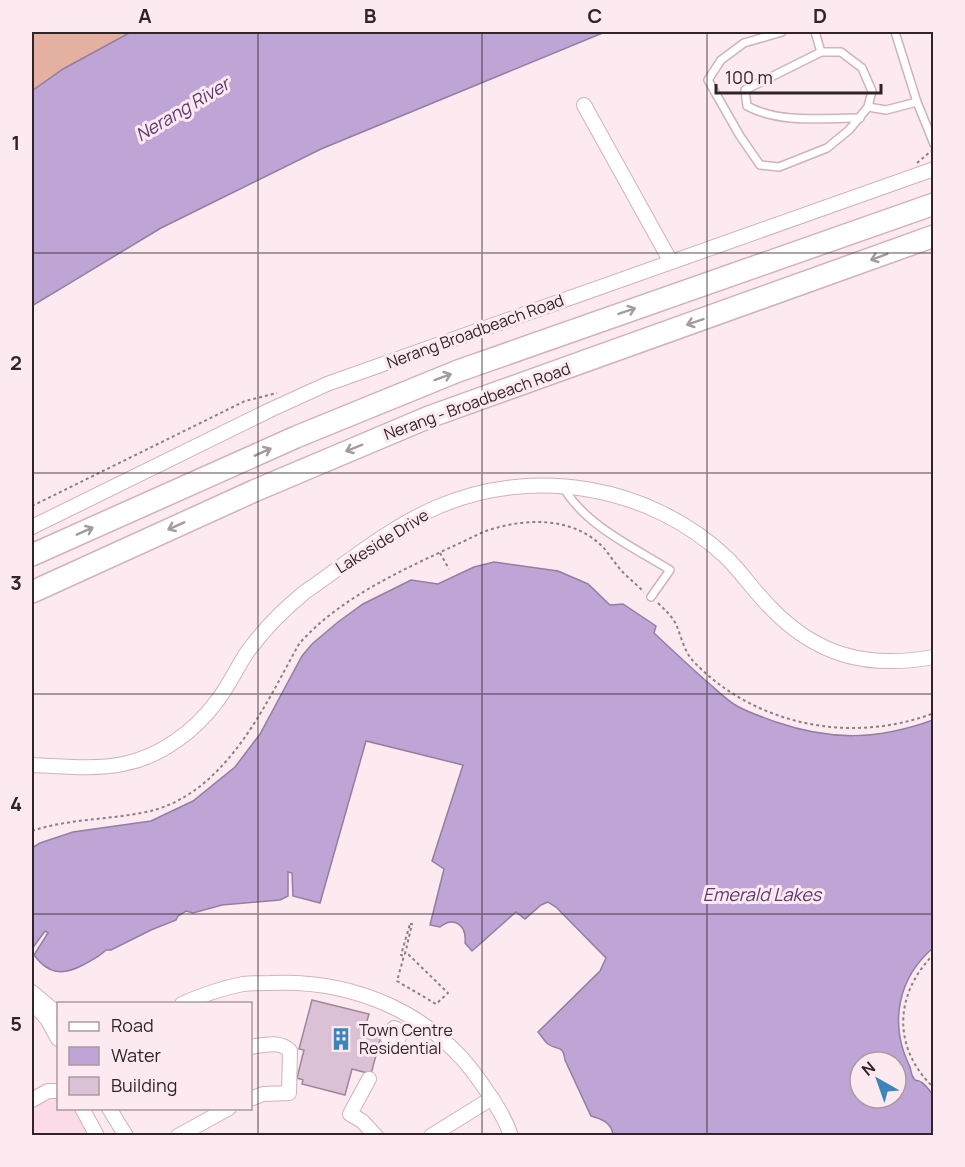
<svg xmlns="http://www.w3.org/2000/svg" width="965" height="1167" viewBox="0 0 965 1167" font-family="Manrope,sans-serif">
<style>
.built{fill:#fbdbe7}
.green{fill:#e4b1a1}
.water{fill:#bfa5d5;stroke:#947ea1;stroke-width:1.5;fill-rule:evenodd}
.building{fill:#dac1d6;stroke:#9e879a;stroke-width:1.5}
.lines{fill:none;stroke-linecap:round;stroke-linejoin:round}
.lane-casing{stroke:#d0b2bd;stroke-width:10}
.street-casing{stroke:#d0b2bd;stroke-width:16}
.primary-casing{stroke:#d0b2bd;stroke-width:24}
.path{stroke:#8f7f85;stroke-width:2;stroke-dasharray:3 3;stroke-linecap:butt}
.lane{stroke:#fff;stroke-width:7}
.street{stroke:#fff;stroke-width:14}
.primary{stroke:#fff;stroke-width:21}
.oneway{stroke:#a29c9f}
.grid{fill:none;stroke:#302429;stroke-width:1.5;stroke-opacity:0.55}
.labels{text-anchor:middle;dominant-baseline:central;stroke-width:6;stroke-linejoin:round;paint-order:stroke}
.street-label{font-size:16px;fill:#302429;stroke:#fde9f0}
.poi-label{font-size:16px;fill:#302429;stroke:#fde9f0;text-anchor:start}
.water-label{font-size:18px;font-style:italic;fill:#5b3975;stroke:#fde9f0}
.neatline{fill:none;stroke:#302429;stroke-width:2}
.grid-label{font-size:20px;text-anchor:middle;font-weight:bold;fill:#302429}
</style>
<rect width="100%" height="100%" fill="#fde9f0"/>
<polygon class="built" points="42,1084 58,1085 58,1108 90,1109 105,1135 32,1135 32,1090"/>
<polygon class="green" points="32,32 131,32 63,69 32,91"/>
<g class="water">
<polygon points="131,32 605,32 321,149 161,228 32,306 32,91 63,69"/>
<path d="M 494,562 L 558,571 L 588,584 L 610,605 L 623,604 L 656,626 L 654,633 C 671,649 688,665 705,680 C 716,689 725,699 737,706 C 749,713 763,717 776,722 C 831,741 878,740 933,720 L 933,948 C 898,978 889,1023 909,1065 C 912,1070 910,1072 913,1077 C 917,1084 915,1078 921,1082 C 925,1084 930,1091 933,1095 L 933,1135 L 613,1135 C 612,1123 602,1119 591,1116 L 565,1060 C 563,1044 558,1051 548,1044 C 545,1042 541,1035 538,1032 L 600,971 L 606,958 L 556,907 L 548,902 L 541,905 L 525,919 L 516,912 L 472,951 L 465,943 C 467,925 454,916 440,927 L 430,925 L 444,869 L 432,861 L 463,765 L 366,741 L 320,903 L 293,896 L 292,873 L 288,872 L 288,896 L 280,900 L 222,905 L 193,913 L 186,911 L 178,916 L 176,920 L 151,930 L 111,950 L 106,950 C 99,957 92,960 83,965 C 62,976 48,974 34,955 L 48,933 L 45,931 L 32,949 L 32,848 L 40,843 L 73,832 L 151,821 L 193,801 L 235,767 L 260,734 L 302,656 L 312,644 L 338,622 L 363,604 L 411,580 L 438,584 L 474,567 ZM 860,1062 L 896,1062 L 896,1098 L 860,1098 Z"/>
</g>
<polygon class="building" points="312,1000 369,1014 366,1024 383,1029 371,1074 352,1069 345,1095 302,1084 303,1080 297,1078 304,1050 299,1049"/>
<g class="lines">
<g class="lane-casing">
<g id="lane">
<polyline points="782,32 744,43 721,60 708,80 740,136 760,165 779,167 827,148 849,130 868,107 886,110 917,102"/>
<polyline points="815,32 821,52"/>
<polyline points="895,32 917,102 934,144"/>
<path d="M 860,118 C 824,118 780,124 747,106 L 745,90 L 821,52 L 841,52 L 862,68 L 872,91 L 868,107"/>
<path d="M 563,487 C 586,526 633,547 670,570 L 651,597"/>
</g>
</g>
<g class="street-casing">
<g id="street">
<polyline points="584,105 671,262"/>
<polyline points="32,527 270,410 327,384 934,169"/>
<path d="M 32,765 C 61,766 94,770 123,764 C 160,757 195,731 217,701 C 229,686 237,667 248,651 C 265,628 284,609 305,592 C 347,563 389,528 435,508 C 532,465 650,485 727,558 C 742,573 754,591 769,606 C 816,656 867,669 934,657"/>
<polyline points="32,992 58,1014"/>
<polyline points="32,1002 47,1019 58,1039"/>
<path d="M 182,1004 C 202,995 222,988 243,984 C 252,983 261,983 270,983 C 354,979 434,1013 482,1084 C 493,1100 505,1117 511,1136"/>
<path d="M 250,1047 C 264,1045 280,1040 290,1051 L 289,1093 L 263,1094 L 250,1099"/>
<polyline points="388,1047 392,1040 388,1038 394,1028 402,1032 396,1042 392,1040"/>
<polyline points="369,1079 350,1114 362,1121 376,1136"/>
<polyline points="32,1100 48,1091 58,1091"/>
<polyline points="82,1108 97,1136"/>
<polyline points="109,1108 126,1136"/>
<polyline points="178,1136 229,1108"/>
<polyline points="431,1136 492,1098"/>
</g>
</g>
<g class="primary-casing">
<g id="primary">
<polyline points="32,555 296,437 458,371 934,204"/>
<polyline points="32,592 254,491 429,417 934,236"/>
</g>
</g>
<g class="path">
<polyline points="917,163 931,151"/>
<polyline points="32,506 245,401 277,393"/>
<polyline points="440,553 449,569"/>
<path d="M 658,603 C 665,610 671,615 676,624 C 681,636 684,651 693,661 C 754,725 851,745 934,713"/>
<path d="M 32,831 C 67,819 104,820 141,813 C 223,799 263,709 299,644 C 345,591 422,562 483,532 C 522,518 571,515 603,547 C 609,554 614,562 620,569 C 627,577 636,584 644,592"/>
<polygon points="410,924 412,924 405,954 409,955 448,993 436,1004 397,981 404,956 401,955"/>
<path d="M 934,954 C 894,994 892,1048 934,1088"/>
</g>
<use href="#lane" class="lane"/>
<use href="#street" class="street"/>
<use href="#primary" class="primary"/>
</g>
<defs><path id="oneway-shaft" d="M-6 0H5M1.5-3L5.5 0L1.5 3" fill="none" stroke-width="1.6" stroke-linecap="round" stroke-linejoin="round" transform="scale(1.5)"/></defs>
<g class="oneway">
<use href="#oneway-shaft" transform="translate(879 257) rotate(160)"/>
<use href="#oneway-shaft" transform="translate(627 311) rotate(-19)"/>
<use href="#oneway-shaft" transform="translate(695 322) rotate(161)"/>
<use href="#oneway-shaft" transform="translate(443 377) rotate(-21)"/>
<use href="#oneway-shaft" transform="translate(354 448) rotate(158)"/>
<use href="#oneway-shaft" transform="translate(263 452) rotate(-24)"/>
<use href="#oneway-shaft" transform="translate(176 526) rotate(156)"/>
<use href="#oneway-shaft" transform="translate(85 531) rotate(-24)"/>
</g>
<path class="grid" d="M 258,32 L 258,1136M 482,32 L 482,1136M 707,32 L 707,1136M 32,253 L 934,253M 32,473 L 934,473M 32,694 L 934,694M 32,914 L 934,914"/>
<defs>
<g id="building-bare" transform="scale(1.8)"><path d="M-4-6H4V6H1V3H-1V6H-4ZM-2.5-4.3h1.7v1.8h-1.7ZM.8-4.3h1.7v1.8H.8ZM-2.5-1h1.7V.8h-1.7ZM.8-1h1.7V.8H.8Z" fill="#3c85b9" stroke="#fde9f0" stroke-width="2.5" paint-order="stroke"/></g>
</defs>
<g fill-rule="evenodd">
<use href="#building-bare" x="341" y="1039"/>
</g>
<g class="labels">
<g class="street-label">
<text transform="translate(475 331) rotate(-20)">Nerang Broadbeach Road</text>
<text transform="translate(477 401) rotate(-20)">Nerang - Broadbeach Road</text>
<text transform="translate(382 541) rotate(-32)">Lakeside Drive</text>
</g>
<g class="poi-label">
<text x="359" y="1030">Town Centre<tspan x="359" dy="18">Residential</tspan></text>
</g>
<g class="water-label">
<text transform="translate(182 109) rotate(-31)">Nerang River</text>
<text x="762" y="894">Emerald Lakes</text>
</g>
</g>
<rect width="965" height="1167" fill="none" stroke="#fde9f0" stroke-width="66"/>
<rect x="57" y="1002" width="195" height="108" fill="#fde9f0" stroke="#ab9aa0" stroke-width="1.5"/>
<rect x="69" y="1022" width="30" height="9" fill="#ffffff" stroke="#ab9aa0" stroke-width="1.5"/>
<text x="111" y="1032" font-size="18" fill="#302429">Road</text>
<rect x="69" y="1047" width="30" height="18" fill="#bfa5d5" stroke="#ab9aa0" stroke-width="1.5"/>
<text x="111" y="1062" font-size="18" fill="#302429">Water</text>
<rect x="69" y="1077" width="30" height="18" fill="#dac1d6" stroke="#ab9aa0" stroke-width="1.5"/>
<text x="111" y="1092" font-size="18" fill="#302429">Building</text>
<g transform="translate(878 1080) rotate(320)"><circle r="28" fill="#fde9f0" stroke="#ab9aa0" stroke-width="1.5"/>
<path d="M0-4.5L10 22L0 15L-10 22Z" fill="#3c85b9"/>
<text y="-9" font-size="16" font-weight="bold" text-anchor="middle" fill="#302429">N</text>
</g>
<path d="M716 84v9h165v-9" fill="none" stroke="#302429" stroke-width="3"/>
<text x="725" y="84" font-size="18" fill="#302429" stroke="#fde9f0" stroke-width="4.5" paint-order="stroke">100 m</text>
<rect x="33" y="33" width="899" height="1101" class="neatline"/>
<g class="grid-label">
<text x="145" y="23">A</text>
<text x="370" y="23">B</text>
<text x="595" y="23">C</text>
<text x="820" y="23">D</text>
<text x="16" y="150">1</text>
<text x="16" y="370">2</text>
<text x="16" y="590">3</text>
<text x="16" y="811">4</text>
<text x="16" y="1031">5</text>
</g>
</svg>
